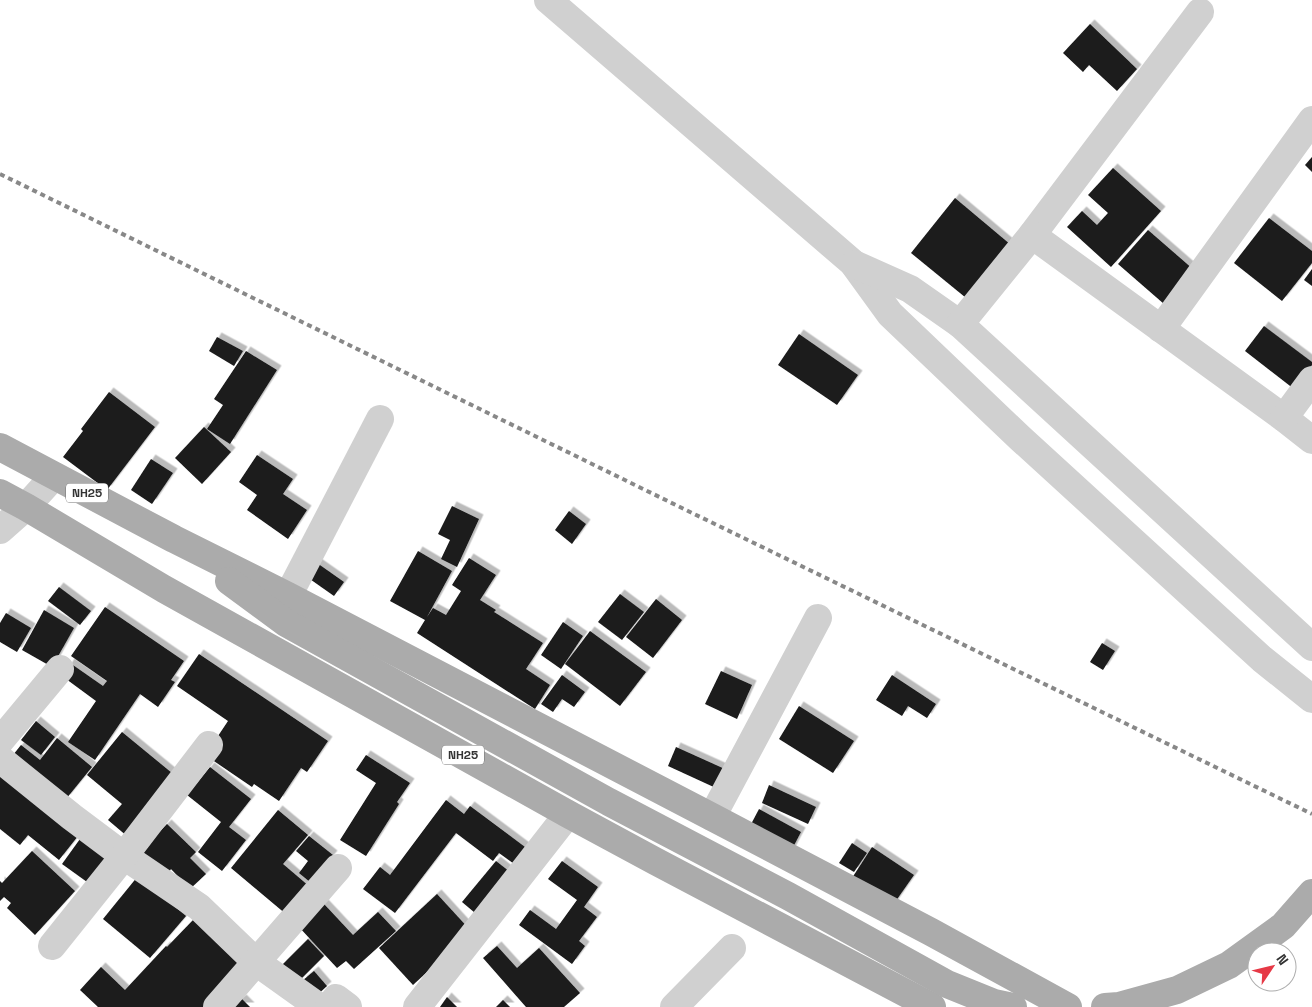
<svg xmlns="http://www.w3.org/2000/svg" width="1312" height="1007" viewBox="0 0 1312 1007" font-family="'Space Grotesk',sans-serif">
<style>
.building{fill:#1a1a1a;filter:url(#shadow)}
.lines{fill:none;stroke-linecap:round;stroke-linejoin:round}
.minor{stroke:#d0d0d0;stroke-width:28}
.major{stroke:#ababab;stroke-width:28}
.rail{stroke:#888;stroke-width:4;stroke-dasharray:5 4;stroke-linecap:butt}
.labels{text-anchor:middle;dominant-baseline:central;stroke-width:5;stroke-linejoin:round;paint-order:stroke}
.shield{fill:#fff;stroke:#707070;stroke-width:1}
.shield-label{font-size:12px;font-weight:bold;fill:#333}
</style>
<defs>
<filter id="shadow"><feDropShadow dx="4.5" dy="-4.5" stdDeviation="0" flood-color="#0004"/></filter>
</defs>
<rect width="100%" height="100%" fill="#fff"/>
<g class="building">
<polygon points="1090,24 1137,69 1117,91 1089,65 1083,72 1063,53"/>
<polygon points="1312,157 1312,172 1305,165"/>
<polygon points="1113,168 1161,211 1111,267 1067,227 1082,211 1097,225 1108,213 1088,195"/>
<polygon points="955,198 1011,245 971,302 911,253"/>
<polygon points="1269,218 1312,251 1312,263 1282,301 1234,263"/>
<polygon points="1148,230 1194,270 1164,304 1118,264"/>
<polygon points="1312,269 1312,286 1304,280"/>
<polygon points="1264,326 1312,362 1312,365 1294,389 1245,351"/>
<polygon points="799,334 858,375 837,405 778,365"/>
<polygon points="217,337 243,351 234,366 209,351"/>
<polygon points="246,351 277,370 230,444 207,429 223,405 214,399"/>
<polygon points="109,392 155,427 107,490 63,457 83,431 81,429"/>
<polygon points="204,427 231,452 202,484 175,458"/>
<polygon points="257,455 293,479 283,494 307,510 288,539 247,510 257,495 239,482"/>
<polygon points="151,459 173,473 152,504 131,490"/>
<polygon points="452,506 479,519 457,567 441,559 450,540 438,534"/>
<polygon points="569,511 586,524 572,544 555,530"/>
<polygon points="418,551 452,571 427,617 433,608 446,615 461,591 452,585 469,558 496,575 480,600 496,610 494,612 543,643 526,669 550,685 535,709 417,633 425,620 390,601"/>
<polygon points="317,563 344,582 334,596 307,577"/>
<polygon points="59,587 91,611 80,625 48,601"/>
<polygon points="620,594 644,612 622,640 598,622"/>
<polygon points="656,599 682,620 653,658 626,637"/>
<polygon points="105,607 184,661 171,680 175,682 158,707 140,694 95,760 68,742 96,701 62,676 70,663 103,686 107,681 71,656"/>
<polygon points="44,610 74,628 52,667 22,650"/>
<polygon points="6,613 31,628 17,652 0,642 0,623"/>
<polygon points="563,622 583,636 561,669 541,655"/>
<polygon points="590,631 646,672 620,706 565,664"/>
<polygon points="1102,643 1115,651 1103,670 1090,662"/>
<polygon points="199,654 328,741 307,772 301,768 279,801 254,784 252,787 208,757 216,739 228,721 177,686"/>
<polygon points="721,671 752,685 737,719 705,704"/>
<polygon points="562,675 585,692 574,707 562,699 553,712 541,704"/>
<polygon points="892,675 936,704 927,718 908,706 902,716 876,700"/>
<polygon points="799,706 854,741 833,773 779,739"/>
<polygon points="36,721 55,737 41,755 21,740"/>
<polygon points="122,732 178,778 128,837 108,820 122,804 87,775"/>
<polygon points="57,738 92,767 66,799 13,755 21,745 40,760"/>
<polygon points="676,747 727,770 718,789 668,766"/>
<polygon points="366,755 410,783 397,802 399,804 366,856 340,840 376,783 356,770"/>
<polygon points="210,767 251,799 229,827 246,840 222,871 198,852 221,822 187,795"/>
<polygon points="0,772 78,836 59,860 28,835 20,845 0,829"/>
<polygon points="769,785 816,807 808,824 762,803"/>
<polygon points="446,800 464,814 470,806 529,850 517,866 499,853 493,861 456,833 395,913 363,889 380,867 390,875"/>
<polygon points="759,809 801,832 790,853 748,830"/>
<polygon points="278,810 308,835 283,864 310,887 287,915 231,868"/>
<polygon points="167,824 196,852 190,858 206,874 190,889 171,869 165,876 140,852"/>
<polygon points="309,836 333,855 310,882 299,873 308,861 296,851"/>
<polygon points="80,839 111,862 94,887 62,864"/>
<polygon points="852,843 867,853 854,872 839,863"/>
<polygon points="872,847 914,875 893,905 852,878"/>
<polygon points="32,851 75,891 35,935 7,908 11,903 4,897 0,901 0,881 2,883"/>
<polygon points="496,861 515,876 481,918 462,902"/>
<polygon points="562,861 598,887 584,907 597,917 579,941 585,946 572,964 519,925 530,910 556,929 577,900 548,879"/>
<polygon points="138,876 186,916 150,958 103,919"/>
<polygon points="437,894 471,931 413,985 379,948"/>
<polygon points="324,904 353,935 378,912 396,931 354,969 346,961 337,968 299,927"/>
<polygon points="194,919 243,965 204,1007 98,1007 80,990 101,967 125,990 166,946 167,947"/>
<polygon points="308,939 324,956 298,982 282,965"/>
<polygon points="497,946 517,968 539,948 580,993 564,1007 526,1007 483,958"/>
<polygon points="314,971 327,986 316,996 302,981"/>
<polygon points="447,997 457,1007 440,1007"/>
<polygon points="242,999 250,1007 233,1007"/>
<polygon points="503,1000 510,1007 496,1007"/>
</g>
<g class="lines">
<g class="minor">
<polyline points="548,0 853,263 890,314 1020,438 1262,659 1312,699"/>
<polyline points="1032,235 1200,12"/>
<polyline points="854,264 910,289 960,324 1312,647"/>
<polyline points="960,324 1032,235 1284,418 1312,440"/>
<polyline points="1161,329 1312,120"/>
<polyline points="1284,418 1312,380"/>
<polyline points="0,530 26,507 54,476"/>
<polyline points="288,596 380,419"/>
<polyline points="0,741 60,669"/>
<polyline points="0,759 72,817 124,856 199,907 256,962 319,1007"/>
<polyline points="712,817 818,618"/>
<polyline points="52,946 124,856 209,745"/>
<polyline points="217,1007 338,868"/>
<polyline points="329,1007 336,998 348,1007"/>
<polyline points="417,1007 568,814"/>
<polyline points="674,1007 732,948"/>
</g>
<g class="major">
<polyline points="0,447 174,539 288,596 712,817 931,932 1068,1007"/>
<polyline points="0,493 26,507 164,589 568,814 655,861 932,1007"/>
<polyline points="229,581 286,623 609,802 788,896 947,984 994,1003 1013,1007"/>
<polyline points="1105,1007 1119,1006 1177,990 1229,965 1283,926 1312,893"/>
</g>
<polyline class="rail" points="0,174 686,510 1312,814"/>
</g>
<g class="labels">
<g class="shield">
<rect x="66" y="483.5" width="42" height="19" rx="4"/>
<rect x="442" y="745.5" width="42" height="19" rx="4"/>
</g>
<g class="shield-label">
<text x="87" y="493">NH25</text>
<text x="463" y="755">NH25</text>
</g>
</g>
<g transform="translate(1272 967) rotate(55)"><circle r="24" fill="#ffffff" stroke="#adadad"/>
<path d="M0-4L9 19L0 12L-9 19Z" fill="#e63946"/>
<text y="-8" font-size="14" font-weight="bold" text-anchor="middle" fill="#333333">N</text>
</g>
</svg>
